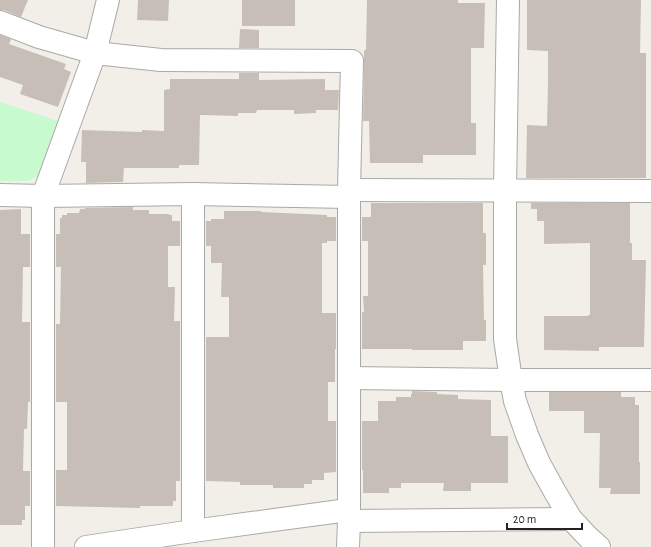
<svg xmlns="http://www.w3.org/2000/svg" width="651" height="547" viewBox="0 0 651 547" font-family="'Alegreya Sans',sans-serif">
<style>
.park{fill:#c7face}
.building{fill:#c7bfb7}
.lines{fill:none;stroke-linecap:round;stroke-linejoin:round}
.street-casing{stroke:#a9a9a9;stroke-width:24}
.street{stroke:#fff;stroke-width:22}
</style>
<rect width="100%" height="100%" fill="#f2efe8"/>
<polygon class="park" points="0,102 58,121 40,175 28,181 0,181"/>
<g class="building">
<polygon points="0,0 28,0 21,17 4,10 0,10"/>
<polygon points="138,0 169,0 168,21 137,20"/>
<rect x="242" y="0" width="53" height="26"/>
<polygon points="367,0 458,0 458,3 485,3 484,48 471,48 471,123 476,123 476,155 423,155 423,163 370,163 369,121 363,121 364,61 364,50 366,50"/>
<polygon points="527,0 641,0 640,53 646,53 646,178 526,178 527,125 547,126 548,83 548,51 527,50"/>
<polygon points="240,29 259,30 259,48 239,48"/>
<polygon points="0,35 11,39 9,44 66,64 64,69 71,72 58,107 20,94 23,85 0,77"/>
<polygon points="239,73 259,73 259,80 325,79 325,90 339,90 338,110 316,110 316,113 294,114 294,110 257,110 256,113 238,113 238,116 200,115 199,165 179,165 179,168 124,168 123,182 86,183 86,162 81,162 82,130 142,132 142,130 164,131 164,90 170,89 170,79 239,79"/>
<polygon points="371,203 483,203 483,233 486,233 486,265 483,265 484,320 486,320 486,341 463,341 463,350 412,350 412,349 362,349 362,312 364,312 363,296 368,296 368,241 362,241 362,217 371,217"/>
<polygon points="531,203 630,203 630,243 632,243 632,260 646,260 644,347 599,347 599,351 544,350 544,316 588,316 588,315 590,315 590,243 544,244 544,221 537,221 537,209 531,209"/>
<polygon points="133,207 133,210 149,210 149,214 169,214 169,215 172,215 172,221 180,221 180,246 168,246 168,287 175,287 174,321 180,321 180,481 176,481 176,501 173,501 173,506 140,506 140,508 56,506 56,470 67,470 67,402 56,402 56,324 60,324 61,267 56,267 56,234 60,234 60,218 62,218 62,215 67,215 67,213 79,213 80,209 85,209 85,208"/>
<polygon points="21,209 21,234 30,234 30,267 23,267 22,322 30,322 30,402 28,402 27,429 24,429 23,471 30,471 30,506 25,506 25,520 22,520 22,525 0,525 0,210"/>
<polygon points="224,211 261,211 261,212 327,215 327,217 336,217 336,241 327,241 327,243 322,243 322,313 336,313 336,349 335,349 335,382 328,382 328,421 336,421 336,472 324,473 324,480 312,480 312,484 304,484 304,488 273,488 273,485 240,485 240,482 206,481 206,337 229,337 229,297 221,297 222,263 211,263 211,246 206,246 206,221 211,221 211,219 224,219"/>
<polygon points="412,391 437,392 437,394 458,395 458,399 491,400 491,436 508,436 508,483 471,483 471,491 443,491 444,483 401,483 401,488 389,488 389,493 363,493 363,470 362,470 362,421 378,421 378,401 396,401 396,397 411,397 411,394 412,394"/>
<polygon points="549,392 621,392 621,397 635,397 635,405 639,405 639,462 640,462 640,494 610,494 611,488 599,488 600,433 584,433 584,411 549,411"/>
</g>
<g class="lines">
<g class="street-casing">
<g id="street">
<polyline points="508,0 505,190 505,339 511,380 515,401 527,435 539,463 555,492 571,519 589,538 599,547"/>
<polyline points="0,22 39,37 95,53 161,60 352,61 349,190 349,521 348,547"/>
<polyline points="349,190 651,191"/>
<polyline points="0,195 43,196 193,194 349,197"/>
<polyline points="349,378 511,380 651,380"/>
<polyline points="349,521 571,519"/>
<polyline points="193,531 193,194"/>
<polyline points="43,547 43,196 95,53 108,0"/>
<polyline points="86,547 193,531 348,510"/>
</g>
</g>
<use href="#street" class="street"/>
</g>
<path d="M507 523v6h75v-6" fill="none" stroke="#222222" stroke-width="2"/>
<text x="513" y="523" font-size="12" fill="#222222" stroke="#ffffff" stroke-width="3" paint-order="stroke">20 m</text>
</svg>
